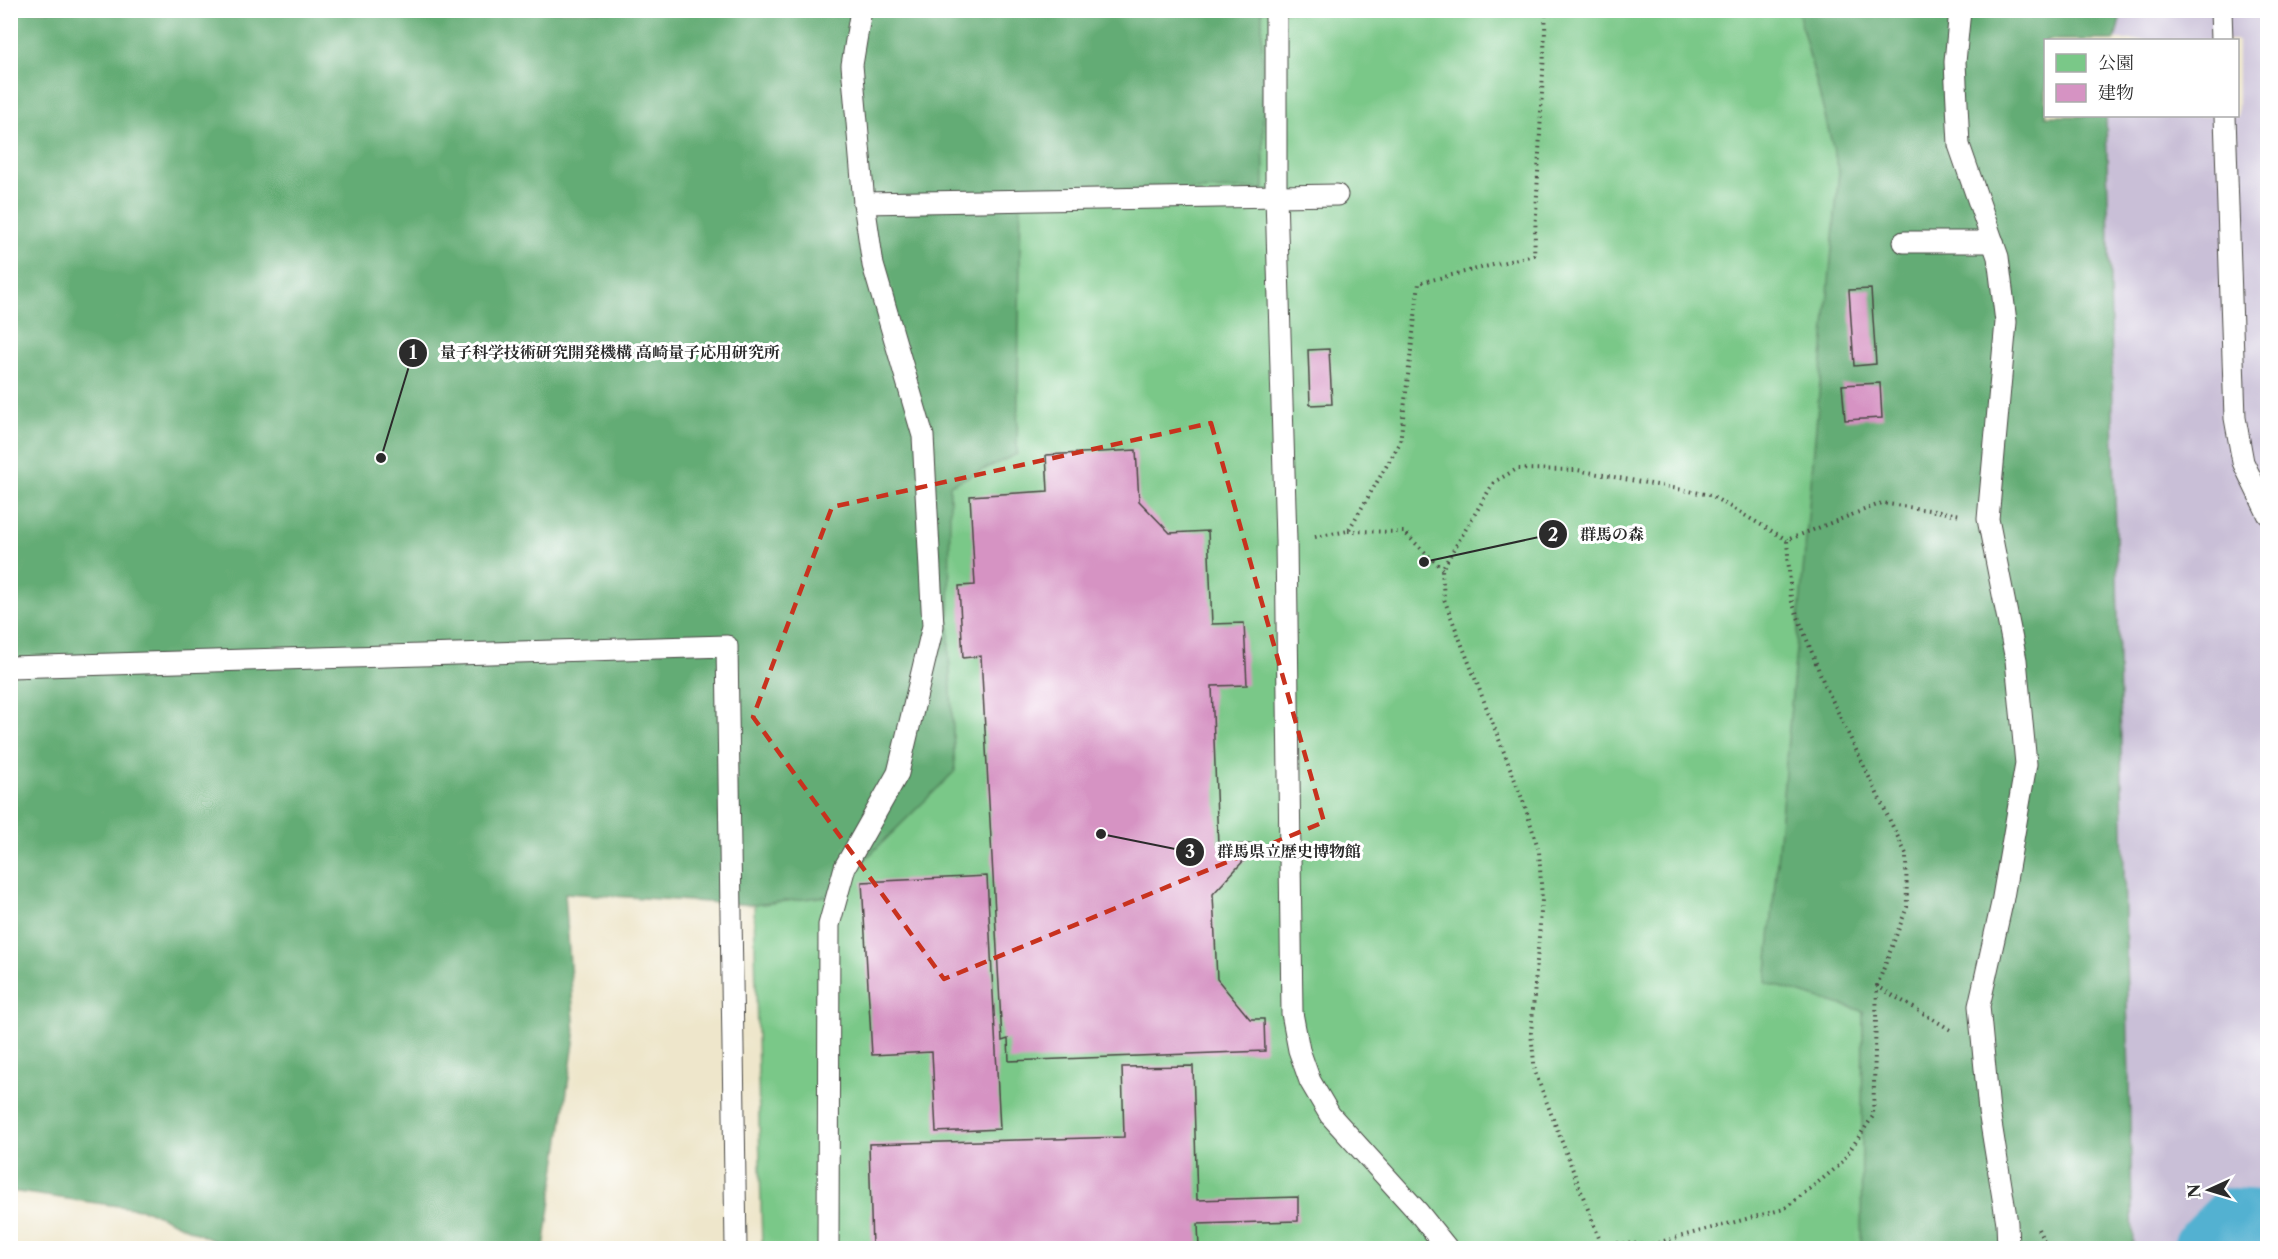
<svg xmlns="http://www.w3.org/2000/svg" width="2278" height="1259" viewBox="0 0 2278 1259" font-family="'Libre Caslon Text','Noto Serif JP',serif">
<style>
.industrial{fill:#c9bfd7}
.green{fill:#7ac888;stroke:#527a5a;stroke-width:1.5}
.forest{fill:#63ac74;stroke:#476c50;stroke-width:1.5}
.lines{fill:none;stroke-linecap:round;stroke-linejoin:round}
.river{stroke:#52b1d1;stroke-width:64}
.building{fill:#d693c3}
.service-casing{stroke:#484743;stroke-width:23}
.path{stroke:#484743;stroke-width:4;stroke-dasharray:1.5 4.5;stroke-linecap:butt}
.service{stroke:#fff;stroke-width:21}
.marked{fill:none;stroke:#c8321e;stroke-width:4.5;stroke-dasharray:12 8;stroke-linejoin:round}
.leader{fill:none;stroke:#2b2b2b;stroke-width:2}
.callout-dot{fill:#2b2b2b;stroke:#fff;stroke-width:2}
.mark-label{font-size:18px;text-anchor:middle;font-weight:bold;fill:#fff}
.callout-label{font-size:16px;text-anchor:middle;font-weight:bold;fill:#2b2b2b;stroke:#fff;stroke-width:6;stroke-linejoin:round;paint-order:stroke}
</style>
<rect width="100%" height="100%" fill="#fff"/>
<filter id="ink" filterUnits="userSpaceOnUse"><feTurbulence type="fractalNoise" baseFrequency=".0167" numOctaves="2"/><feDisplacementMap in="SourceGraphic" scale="12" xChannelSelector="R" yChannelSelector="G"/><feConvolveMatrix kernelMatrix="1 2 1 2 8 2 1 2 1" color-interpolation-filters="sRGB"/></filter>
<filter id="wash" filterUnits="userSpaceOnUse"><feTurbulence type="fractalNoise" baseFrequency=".008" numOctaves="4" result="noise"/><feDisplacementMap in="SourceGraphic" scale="24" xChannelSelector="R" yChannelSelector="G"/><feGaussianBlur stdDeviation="1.35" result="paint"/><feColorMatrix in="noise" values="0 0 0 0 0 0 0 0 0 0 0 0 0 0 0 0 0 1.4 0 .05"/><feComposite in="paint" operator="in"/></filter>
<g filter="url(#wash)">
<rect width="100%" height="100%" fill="#eee6cb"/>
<polygon class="industrial" points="2084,11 2267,11 2267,1248 2107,1248 2086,116 2238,116 2238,40 2085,40"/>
<polygon class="green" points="755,11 2084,11 2046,40 2046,116 2107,1248 762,1248 754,905"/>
<g class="forest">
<polygon points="11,11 1262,11 1264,189 1021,192 1017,454 950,485 949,652 955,771 828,896 754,905 565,893 575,1036 544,1248 229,1248 147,1210 11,1191"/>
<polygon points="1798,11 2122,11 2115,40 2046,40 2046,116 2106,116 2133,1248 1861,1248 1863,1011 1766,983 1839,171"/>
</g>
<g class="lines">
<polyline class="river" points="2205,1248 2233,1220 2268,1223"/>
</g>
<g id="blocks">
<g class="building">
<polygon points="1871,289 1876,364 1854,366 1849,290"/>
<polygon points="1329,349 1332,404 1310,405 1308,350"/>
<polygon points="1880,383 1882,418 1845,420 1842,385"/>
<polygon points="1136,450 1139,501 1170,533 1208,531 1212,624 1244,623 1247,685 1212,686 1218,845 1259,844 1213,894 1217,979 1250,1019 1264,1019 1265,1051 1009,1061 1008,1039 1002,1041 981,656 963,658 959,586 975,585 970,496 1048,491 1046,455"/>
<polygon points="987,876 1000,1129 936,1132 932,1052 872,1055 862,882"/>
<polygon points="1193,1066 1197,1200 1298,1197 1298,1221 1198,1224 1199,1248 872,1248 869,1144 1124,1137 1122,1067"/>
</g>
</g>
</g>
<g filter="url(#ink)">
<use href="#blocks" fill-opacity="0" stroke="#484743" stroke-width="1.5"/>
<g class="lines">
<g class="service-casing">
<g id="service">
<polyline points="1276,10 1276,196 1286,541 1292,1013 1299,1050 1310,1081 1330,1115 1418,1212 1447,1248"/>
<polyline points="1960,10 1955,62 1959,145 1998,257 2006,322 1988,519 2016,660 2026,764 2002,903 1979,1006 1989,1111 2007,1223 2008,1248"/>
<polyline points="2221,10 2222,40"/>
<polyline points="2225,116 2235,418 2243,462 2268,514"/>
<polyline points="864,203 1337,195"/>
<polyline points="1904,242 1993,242"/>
<polyline points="10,667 727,646 736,1248"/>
<polyline points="828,1248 829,925 845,867 898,773 933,626 923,436 873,265 864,203 852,65 861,10"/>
</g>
</g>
<g class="path">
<polyline points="1348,531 1404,532 1442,569"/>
<polyline points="1315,537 1348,531 1400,443 1419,283 1534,255 1546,10"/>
<polyline points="1877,986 1907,907 1906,854 1823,681 1791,599 1787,540 1882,503 1961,515"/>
<polyline points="2038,1229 2047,1248"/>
<polyline points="1601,1243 1535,1072 1531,1033 1542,900 1539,851 1525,806 1444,599 1442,569 1494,482 1517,469 1577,470 1710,495 1787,540"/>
<polyline points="1594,1248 1601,1243 1652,1244 1784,1209 1840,1165 1873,1116 1877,986 1951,1030"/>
</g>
<use href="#service" class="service"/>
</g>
</g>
<path class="marked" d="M 1211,423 L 1324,822 L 944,979 L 753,717 L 832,507 Z"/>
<path class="leader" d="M381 458L413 353M1424 562L1553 534M1101 834L1190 852"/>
<g class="callout-dot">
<circle cx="381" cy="458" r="6"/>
<circle cx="1424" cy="562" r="6"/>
<circle cx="1101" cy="834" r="6"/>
<circle cx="413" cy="353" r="15"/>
<circle cx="1553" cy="534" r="15"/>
<circle cx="1190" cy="852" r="15"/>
</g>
<g class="mark-label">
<text x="413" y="359">1</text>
<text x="1553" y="541">2</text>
<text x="1190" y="858">3</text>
</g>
<g class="callout-label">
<text x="610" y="358">量子科学技術研究開発機構 高崎量子応用研究所</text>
<text x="1612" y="540">群馬の森</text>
<text x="1289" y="857">群馬県立歴史博物館</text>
</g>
<rect width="2278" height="1259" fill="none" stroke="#fff" stroke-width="36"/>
<rect x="2044" y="39" width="195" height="78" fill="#ffffff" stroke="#aaaaaa" stroke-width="1.5"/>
<rect x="2056" y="54" width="30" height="18" fill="#7ac888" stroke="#aaaaaa" stroke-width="1.5"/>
<text x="2098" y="69" font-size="18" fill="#2b2b2b">公園</text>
<rect x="2056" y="84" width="30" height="18" fill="#d693c3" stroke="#aaaaaa" stroke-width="1.5"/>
<text x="2098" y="99" font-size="18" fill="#2b2b2b">建物</text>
<g transform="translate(2209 1190) rotate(266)" stroke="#ffffff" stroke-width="4.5" paint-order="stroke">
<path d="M0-4.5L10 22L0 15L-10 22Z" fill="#2b2b2b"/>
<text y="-9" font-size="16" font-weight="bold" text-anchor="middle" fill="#2b2b2b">N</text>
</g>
</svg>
